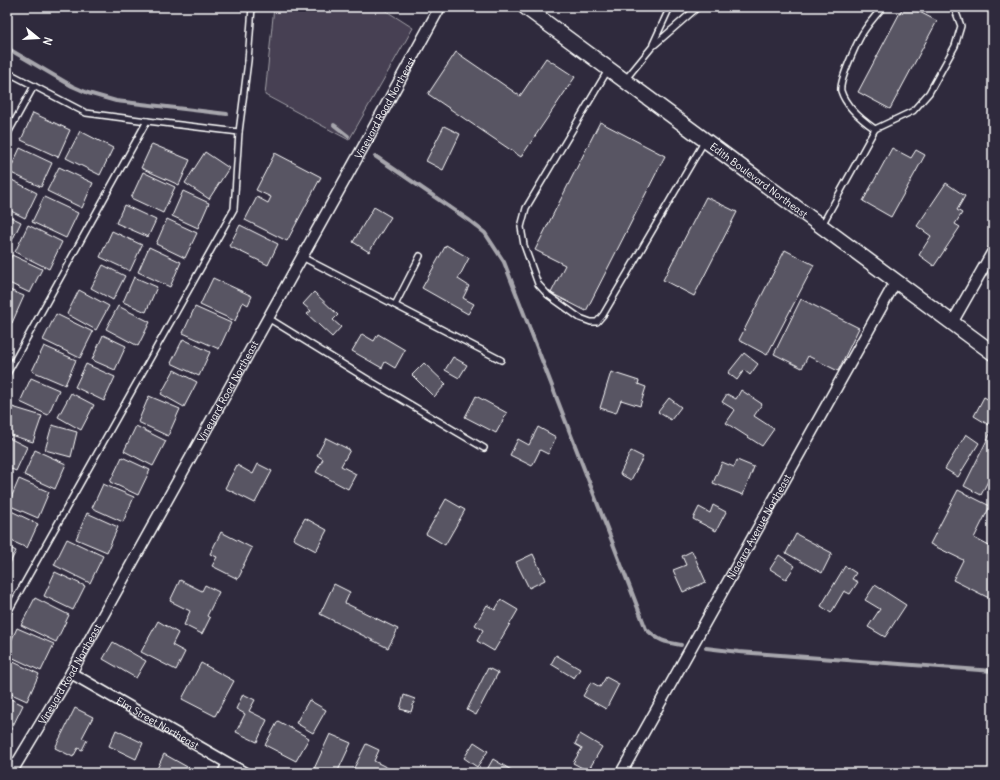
<svg xmlns="http://www.w3.org/2000/svg" width="1000" height="780" viewBox="0 0 1000 780" font-family="Delius,sans-serif">
<style>
.park{fill:#464152;stroke:#a2a0a8}
.lines{fill:none;stroke-linecap:round;stroke-linejoin:round}
.stream{stroke:#a7a6ad;stroke-width:4}
.building{fill:#595564;stroke:#fff}
.lane-casing{stroke:#fff;stroke-width:8}
.street-casing{stroke:#fff;stroke-width:13}
.secondary-casing{stroke:#fff;stroke-width:17}
.lane{stroke:#2f2a3d;stroke-width:5}
.street{stroke:#2f2a3d;stroke-width:10}
.secondary{stroke:#2f2a3d;stroke-width:14}
.labels{text-anchor:middle;dominant-baseline:central;stroke-width:3;stroke-linejoin:round;paint-order:stroke}
.street-label{font-size:10px;fill:#fff;stroke:#2f2a3d}
</style>
<rect width="100%" height="100%" fill="#2f2a3d"/>
<filter id="ink" filterUnits="userSpaceOnUse"><feTurbulence type="fractalNoise" baseFrequency=".025" numOctaves="2"/><feDisplacementMap in="SourceGraphic" scale="8" xChannelSelector="R" yChannelSelector="G"/><feConvolveMatrix kernelMatrix="1 2 1 2 8 2 1 2 1" color-interpolation-filters="sRGB"/></filter>
<g filter="url(#ink)">
<polygon class="park" points="274,7 380,7 413,28 349,140 265,95"/>
<g class="lines">
<g class="stream">
<polyline points="7,48 72,86 88,93 116,101 227,114"/>
<polyline points="334,125 348,136"/>
<path d="M 375,156 L 470,221 L 485,233 L 504,262 L 646,629 C 659,641 664,642 681,645"/>
<polyline points="706,648 739,652 993,671"/>
</g>
</g>
<g class="building">
<polygon points="903,7 910,7 937,21 890,109 858,92"/>
<polygon points="456,52 520,96 546,58 575,77 521,157 428,94"/>
<polygon points="33,113 70,130 58,157 21,140"/>
<polygon points="600,122 665,156 586,311 551,293 565,265 535,250"/>
<polygon points="444,126 460,134 443,170 426,161"/>
<polygon points="80,131 113,148 100,175 66,158"/>
<polygon points="152,144 190,160 179,185 141,168"/>
<polygon points="20,148 52,163 41,187 9,172"/>
<polygon points="892,148 911,158 916,150 925,155 891,217 863,201"/>
<polygon points="205,152 229,168 209,199 185,183"/>
<polygon points="275,153 321,177 287,241 245,220 257,197 268,203 271,197 256,190"/>
<polygon points="59,167 93,183 82,208 47,191"/>
<polygon points="143,172 175,187 163,213 131,198"/>
<polygon points="10,179 37,193 25,218 7,209 7,185"/>
<polygon points="946,183 965,196 957,210 962,213 955,224 960,227 934,266 919,255 931,236 917,226"/>
<polygon points="183,191 209,203 198,228 172,216"/>
<polygon points="44,197 78,213 66,238 32,222"/>
<polygon points="706,197 737,212 694,296 663,280"/>
<polygon points="124,205 156,220 148,237 116,223"/>
<polygon points="374,207 391,217 369,252 353,242"/>
<polygon points="7,215 21,222 9,247 7,246"/>
<polygon points="167,219 197,233 185,258 156,244"/>
<polygon points="28,225 62,242 49,269 15,252"/>
<polygon points="240,225 278,244 268,265 229,246"/>
<polygon points="112,231 142,245 130,271 100,257"/>
<polygon points="446,245 469,258 458,279 469,286 463,298 474,304 468,314 422,288"/>
<polygon points="149,247 181,262 170,287 138,272"/>
<polygon points="785,250 814,265 767,355 739,340"/>
<polygon points="12,255 42,269 30,293 7,282 7,266"/>
<polygon points="103,265 125,276 113,300 91,288"/>
<polygon points="134,277 157,287 146,312 123,302"/>
<polygon points="213,278 252,296 248,305 243,302 235,321 200,305"/>
<polygon points="7,289 24,296 12,323 7,320"/>
<polygon points="79,290 109,306 96,330 67,314"/>
<polygon points="314,292 338,315 333,320 341,327 332,337 307,314 311,311 303,304"/>
<polygon points="801,299 859,328 838,371 808,356 802,368 774,354"/>
<polygon points="118,306 150,322 138,346 106,329"/>
<polygon points="195,307 231,323 219,349 183,333"/>
<polygon points="56,314 93,332 80,358 43,340"/>
<polygon points="362,334 374,341 378,334 405,350 395,368 385,362 382,368 352,351"/>
<polygon points="103,335 126,346 115,370 92,360"/>
<polygon points="183,339 210,352 199,376 171,363"/>
<polygon points="44,346 76,360 65,385 32,371"/>
<polygon points="744,353 758,364 750,375 744,370 737,380 728,373"/>
<polygon points="453,357 467,365 459,378 445,370"/>
<polygon points="424,363 446,384 434,397 412,375"/>
<polygon points="86,364 115,377 104,401 75,387"/>
<polygon points="174,370 197,382 184,407 161,394"/>
<polygon points="611,372 639,381 638,384 646,387 640,406 621,400 616,413 600,408"/>
<polygon points="31,378 59,390 48,415 20,402"/>
<polygon points="741,390 762,404 754,416 774,429 762,446 726,423 735,410 722,402 727,394 736,399"/>
<polygon points="71,393 94,405 81,430 58,417"/>
<polygon points="149,396 180,409 168,436 138,422"/>
<polygon points="476,396 507,413 496,433 465,417"/>
<polygon points="984,397 993,402 993,418 989,425 974,416"/>
<polygon points="669,398 681,407 671,420 658,412"/>
<polygon points="9,406 42,416 33,442 7,434 7,413"/>
<polygon points="52,425 77,432 71,457 45,450"/>
<polygon points="136,426 166,441 153,466 124,451"/>
<polygon points="538,427 556,437 548,454 540,450 532,466 510,455 518,439 529,445"/>
<polygon points="991,432 993,433 993,471 981,495 964,486"/>
<polygon points="966,434 979,443 958,477 945,469"/>
<polygon points="7,437 27,447 16,471 7,467"/>
<polygon points="326,438 350,450 341,466 356,474 348,489 316,472 323,459 317,455"/>
<polygon points="35,450 66,464 55,489 24,475"/>
<polygon points="631,451 643,457 631,480 620,474"/>
<polygon points="122,457 150,470 138,495 110,482"/>
<polygon points="737,460 754,467 743,495 713,483 722,462 734,467"/>
<polygon points="258,464 272,471 255,503 225,488 237,465 253,474"/>
<polygon points="7,474 11,476 7,485"/>
<polygon points="19,479 49,492 38,518 8,505"/>
<polygon points="103,484 134,497 123,522 92,508"/>
<polygon points="958,490 990,506 974,538 993,548 993,600 953,580 963,560 930,544"/>
<polygon points="446,499 465,510 445,545 426,534"/>
<polygon points="713,505 726,512 716,531 693,519 699,507 710,513"/>
<polygon points="7,509 38,524 27,548 7,539"/>
<polygon points="87,513 118,527 107,552 76,539"/>
<polygon points="305,518 327,530 316,551 293,539"/>
<polygon points="221,532 252,548 241,570 242,571 238,579 212,566 217,557 210,554"/>
<polygon points="796,534 832,553 822,573 786,553"/>
<polygon points="67,539 103,556 90,583 54,565"/>
<polygon points="7,546 16,551 7,569"/>
<polygon points="692,551 706,582 683,592 673,570 686,565 682,556"/>
<polygon points="533,554 545,580 529,588 516,562"/>
<polygon points="779,555 795,566 786,579 770,569"/>
<polygon points="845,566 856,573 852,579 858,582 850,594 844,591 831,613 821,606"/>
<polygon points="55,572 85,586 73,610 44,596"/>
<polygon points="180,580 202,591 205,585 219,592 207,616 210,618 202,634 184,625 190,611 170,601"/>
<polygon points="334,584 350,592 345,603 398,629 388,648 320,614"/>
<polygon points="875,585 906,605 885,637 868,627 880,609 865,600"/>
<polygon points="35,598 69,615 56,642 21,625"/>
<polygon points="501,600 518,610 494,651 477,641 483,630 475,625 487,605 495,610"/>
<polygon points="158,621 178,633 172,645 185,652 176,670 141,652"/>
<polygon points="17,628 54,644 41,671 7,655 7,650"/>
<polygon points="113,642 146,661 136,678 103,659"/>
<polygon points="556,655 580,669 574,678 551,664"/>
<polygon points="7,659 39,674 27,701 7,692"/>
<polygon points="201,663 234,681 215,716 182,699"/>
<polygon points="488,668 498,673 476,715 467,710"/>
<polygon points="606,677 619,684 606,709 583,696 591,682 600,687"/>
<polygon points="243,694 255,700 249,711 267,720 257,742 236,732 245,714 236,709"/>
<polygon points="404,695 415,699 411,712 400,709"/>
<polygon points="7,697 23,705 10,732 7,731"/>
<polygon points="309,700 326,710 313,733 296,723"/>
<polygon points="75,708 93,717 82,738 87,740 82,750 78,748 73,757 55,748"/>
<polygon points="278,721 309,738 296,761 265,745"/>
<polygon points="116,730 143,743 136,759 109,746"/>
<polygon points="330,734 351,743 337,773 317,773 313,771"/>
<polygon points="580,734 602,747 588,771 573,763 582,748 575,744"/>
<polygon points="474,742 488,751 477,767 464,758"/>
<polygon points="366,744 379,750 374,761 390,769 388,773 352,772"/>
<polygon points="164,754 198,773 155,773"/>
<polygon points="493,759 516,773 485,773"/>
</g>
<g class="lines">
<g class="lane-casing">
<g id="lane">
<polyline points="653,44 670,7"/>
<polyline points="608,70 526,208 521,227 524,245 538,284 548,295 580,318 591,322 597,322 603,315 704,142"/>
<polyline points="7,72 86,113 147,121"/>
<polyline points="625,80 652,47 698,7"/>
<path d="M 875,129 C 862,120 846,107 841,91 C 839,81 857,43 862,34 C 868,24 876,15 883,7"/>
<polyline points="7,135 34,86"/>
<polyline points="822,225 875,129 913,111 929,93 955,46 961,26 955,10 951,7"/>
<polyline points="302,257 501,360"/>
<polyline points="395,305 420,256"/>
<polyline points="268,318 367,379 484,448"/>
<polyline points="7,374 147,121 239,132"/>
<polyline points="7,614 234,209 239,132 248,61 252,7"/>
</g>
</g>
<g class="street-casing">
<g id="street">
<polyline points="952,323 993,251"/>
<path id="s1" d="M 71,673 L 245,773"/>
<path id="s2" d="M 11,773 L 71,673 L 367,140 L 440,7"/>
<polyline points="223,773 228,764"/>
<path id="s3" d="M 621,773 L 896,281"/>
</g>
</g>
<g class="secondary-casing">
<g id="secondary">
<path id="s4" d="M 525,7 L 993,353"/>
</g>
</g>
<use href="#lane" class="lane"/>
<use href="#street" class="street"/>
<use href="#secondary" class="secondary"/>
</g>
</g>
<g class="labels">
<g class="street-label">
<text stroke="none"><textPath href="#s2" startOffset="763">Vineyard Road Northeast</textPath></text>
<text stroke="none"><textPath href="#s4" startOffset="291">Edith Boulevard Northeast</textPath></text>
<text stroke="none"><textPath href="#s2" startOffset="439">Vineyard Road Northeast</textPath></text>
<text stroke="none"><textPath href="#s3" startOffset="282">Niagara Avenue Northeast</textPath></text>
<text stroke="none"><textPath href="#s2" startOffset="115">Vineyard Road Northeast</textPath></text>
<text stroke="none"><textPath href="#s1" startOffset="100">Elm Street Northeast</textPath></text>
</g>
</g>
<rect width="1000" height="780" fill="none" stroke="#2f2a3d" stroke-width="24"/>
<rect x="12" y="12" width="976" height="756" fill="none" stroke="#fff" stroke-width="1.5" filter="url(#ink)"/>
<g transform="translate(38 38) rotate(108)" stroke="#2f2a3d" stroke-width="3" paint-order="stroke">
<path d="M0-3L7 15L0 10L-7 15Z" fill="#ffffff"/>
<text y="-6" font-size="11" font-weight="bold" text-anchor="middle" fill="#ffffff">N</text>
</g>
</svg>
